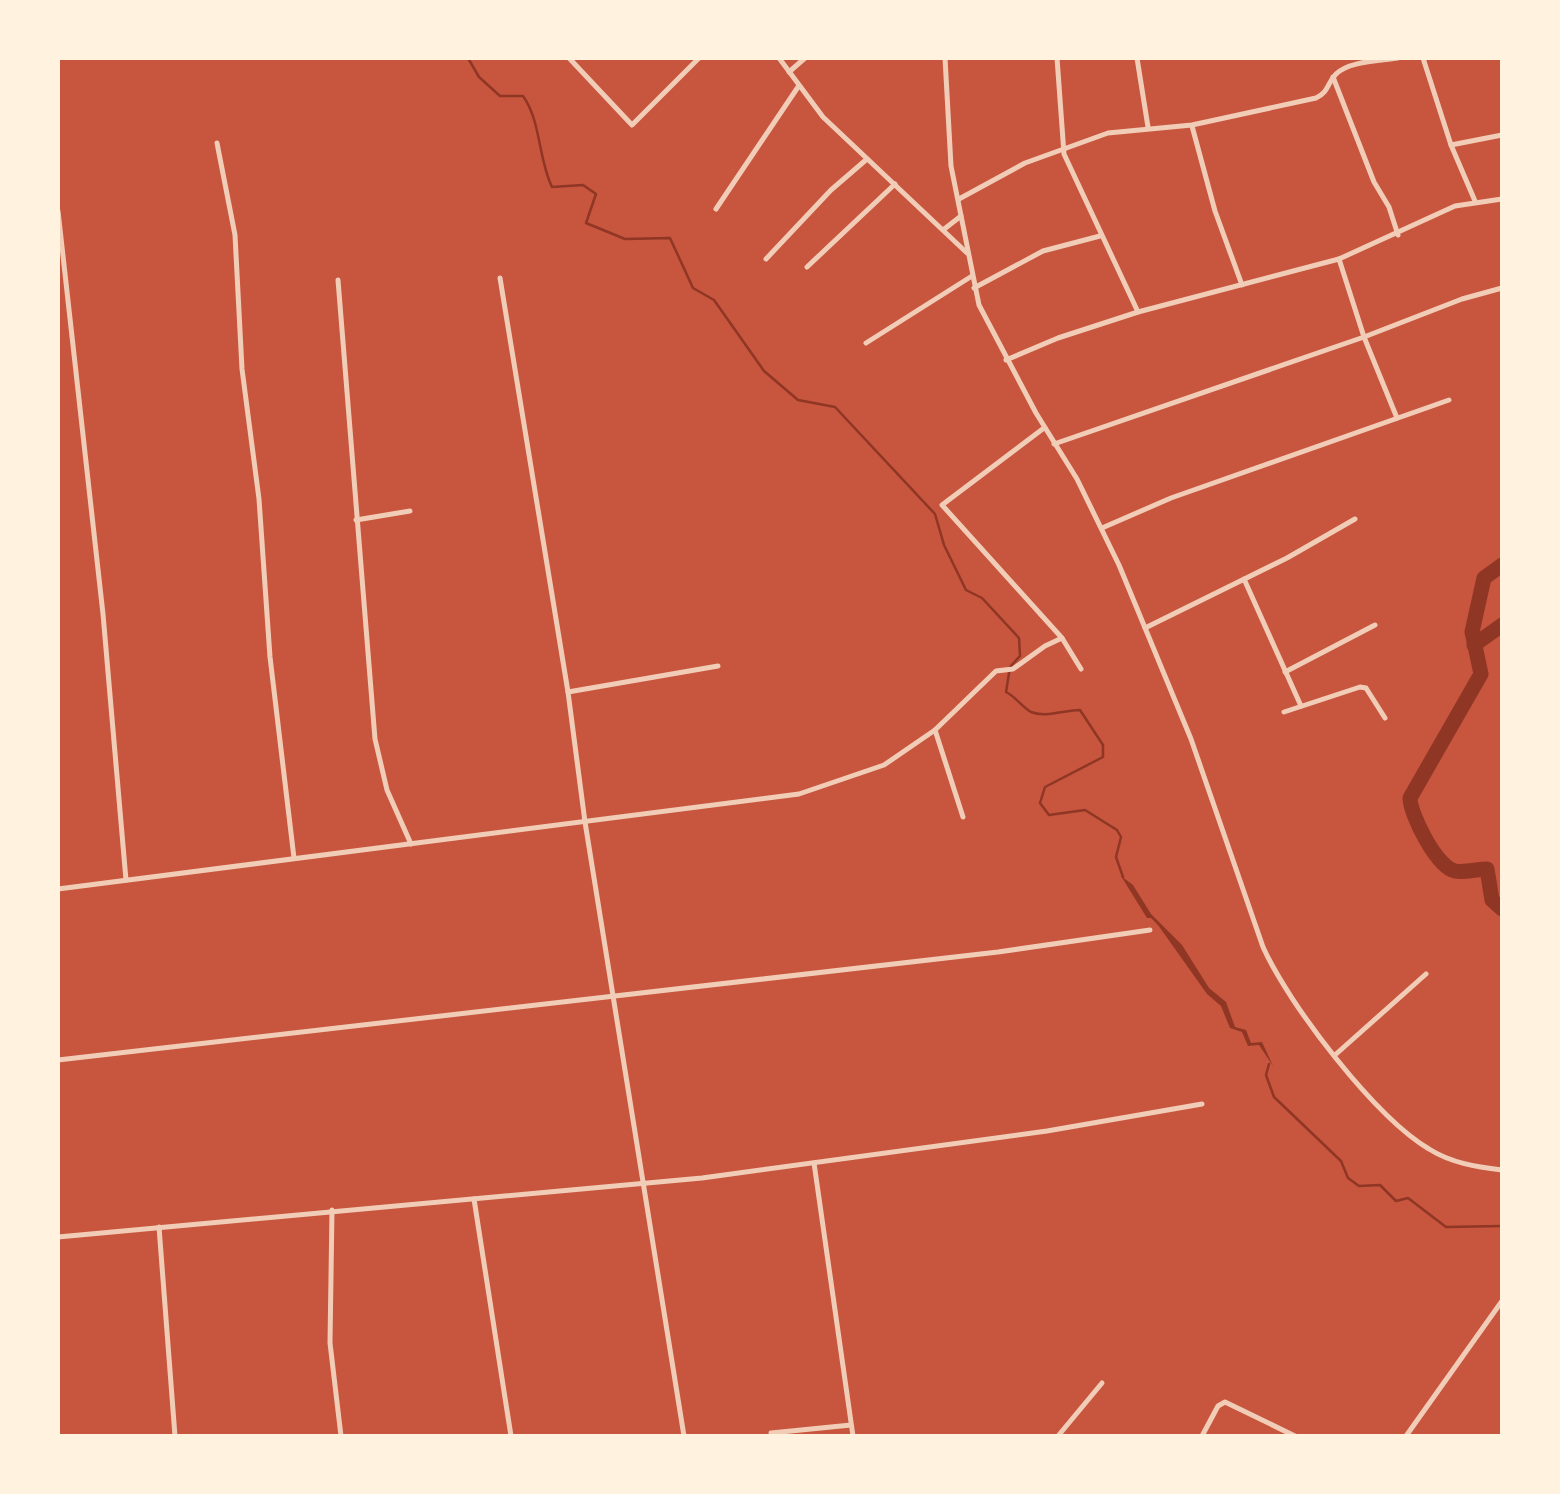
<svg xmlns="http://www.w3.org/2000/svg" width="1560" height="1494" viewBox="0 0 1560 1494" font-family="'Exo 2',sans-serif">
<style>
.water{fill:#8f3625}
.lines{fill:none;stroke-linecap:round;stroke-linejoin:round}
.stream{stroke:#8f3625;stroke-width:2.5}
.river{stroke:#8f3625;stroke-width:15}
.minor{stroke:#f1ccb7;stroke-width:5}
</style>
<rect width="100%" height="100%" fill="#c8553d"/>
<polygon class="water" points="1121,876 1133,885 1151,914 1182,945 1209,988 1226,1002 1235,1027 1246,1030 1251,1043 1262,1042 1273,1066 1259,1045 1248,1046 1242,1032 1230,1028 1221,1006 1207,994 1158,925 1151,918 1147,918"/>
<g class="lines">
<g class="stream">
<path d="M 468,58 L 479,77 L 500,96 L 523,96 C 541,121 538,158 552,187 L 583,185 L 596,194 L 586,223 L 625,239 L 670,238 L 693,288 L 714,300 L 764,371 L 798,400 L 835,407 L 935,514 L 944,545 L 966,590 L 982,598 L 1019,638 L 1020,656 L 1010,667 L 1006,692 C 1016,697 1022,707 1031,712 C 1045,718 1065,710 1080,710 L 1103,745 L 1103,757 L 1045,787 L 1040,803 L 1049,815 L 1085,810 L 1117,830 L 1121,837 L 1116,857 L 1123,877"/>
<polyline points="1269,1064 1266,1075 1274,1097 1341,1161 1348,1178 1359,1186 1380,1185 1396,1201 1408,1198 1446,1227 1502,1226"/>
</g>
<g class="river">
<path d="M 1502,565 L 1484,578 L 1472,632 L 1481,674 L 1410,798 C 1410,814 1437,868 1455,871 C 1464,873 1477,869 1487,869 L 1492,900 L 1502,909"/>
<polyline points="1474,645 1502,625"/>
</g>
<g class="minor">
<polyline points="569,58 632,125 699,58"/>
<polyline points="779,58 823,117 967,253"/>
<path d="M 945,58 L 951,166 L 979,305 L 1036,413 L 1077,479 L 1119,565 L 1191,739 L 1263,947 C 1289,1005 1375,1117 1429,1149 C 1451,1163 1477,1167 1502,1170"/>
<polyline points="1057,58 1064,154 1138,312"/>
<polyline points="1137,58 1148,127"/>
<polyline points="1423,58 1451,145 1475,201"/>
<polyline points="789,72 805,58"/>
<polyline points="1333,77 1374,182 1389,207 1398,235"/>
<polyline points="1192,126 1215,211 1242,285"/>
<polyline points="217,143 235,235 242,369 259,499 270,657 294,858"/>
<polyline points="1451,145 1502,135"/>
<path d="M 959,199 L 1025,163 L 1108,133 L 1192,125 L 1316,98 C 1329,92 1327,83 1336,74 C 1349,61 1380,61 1398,58"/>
<polyline points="716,209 798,87"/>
<polyline points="58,211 103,614 126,880"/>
<polyline points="943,230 961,216"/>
<polyline points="766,259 831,190 867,159"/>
<polyline points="1339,259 1364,337 1397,418"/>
<polyline points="807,267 895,184"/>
<polyline points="500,278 568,692 585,822 684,1436"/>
<polyline points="338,280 375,739 387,790 411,844"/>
<polyline points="974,288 1043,251 1100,236"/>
<polyline points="866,343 972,276"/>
<polyline points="1006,360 1058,338 1138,312 1339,259 1455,206 1502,199"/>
<polyline points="1044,428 942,505 1062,638 1081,669"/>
<polyline points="1054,444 1364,337 1462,299 1502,288"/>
<polyline points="356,520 410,511"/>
<polyline points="1102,528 1171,498 1449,400"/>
<polyline points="1244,579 1301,706"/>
<polyline points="1145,628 1287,558 1355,519"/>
<polyline points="1285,672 1375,625"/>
<polyline points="568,692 718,666"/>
<polyline points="1284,712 1360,687 1366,688 1385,718"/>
<polyline points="935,730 963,817"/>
<polyline points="58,889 799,794 884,765 935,730 996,671 1013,669 1045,646 1062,638"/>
<polyline points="1335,1055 1426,974"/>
<polyline points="58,1060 998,952 1150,930"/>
<polyline points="814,1163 853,1436"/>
<polyline points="474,1199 511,1436"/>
<polyline points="332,1210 330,1343 341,1436"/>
<polyline points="159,1227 175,1436"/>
<polyline points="58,1237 702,1178 1047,1131 1202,1104"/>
<polyline points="771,1433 851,1425"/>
<polyline points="1058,1436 1102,1383"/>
<polyline points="1202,1436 1218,1406 1225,1402 1295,1436"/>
<polyline points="1406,1436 1502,1301"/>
</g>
</g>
<rect width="1560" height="1494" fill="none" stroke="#fff3e0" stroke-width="120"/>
</svg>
